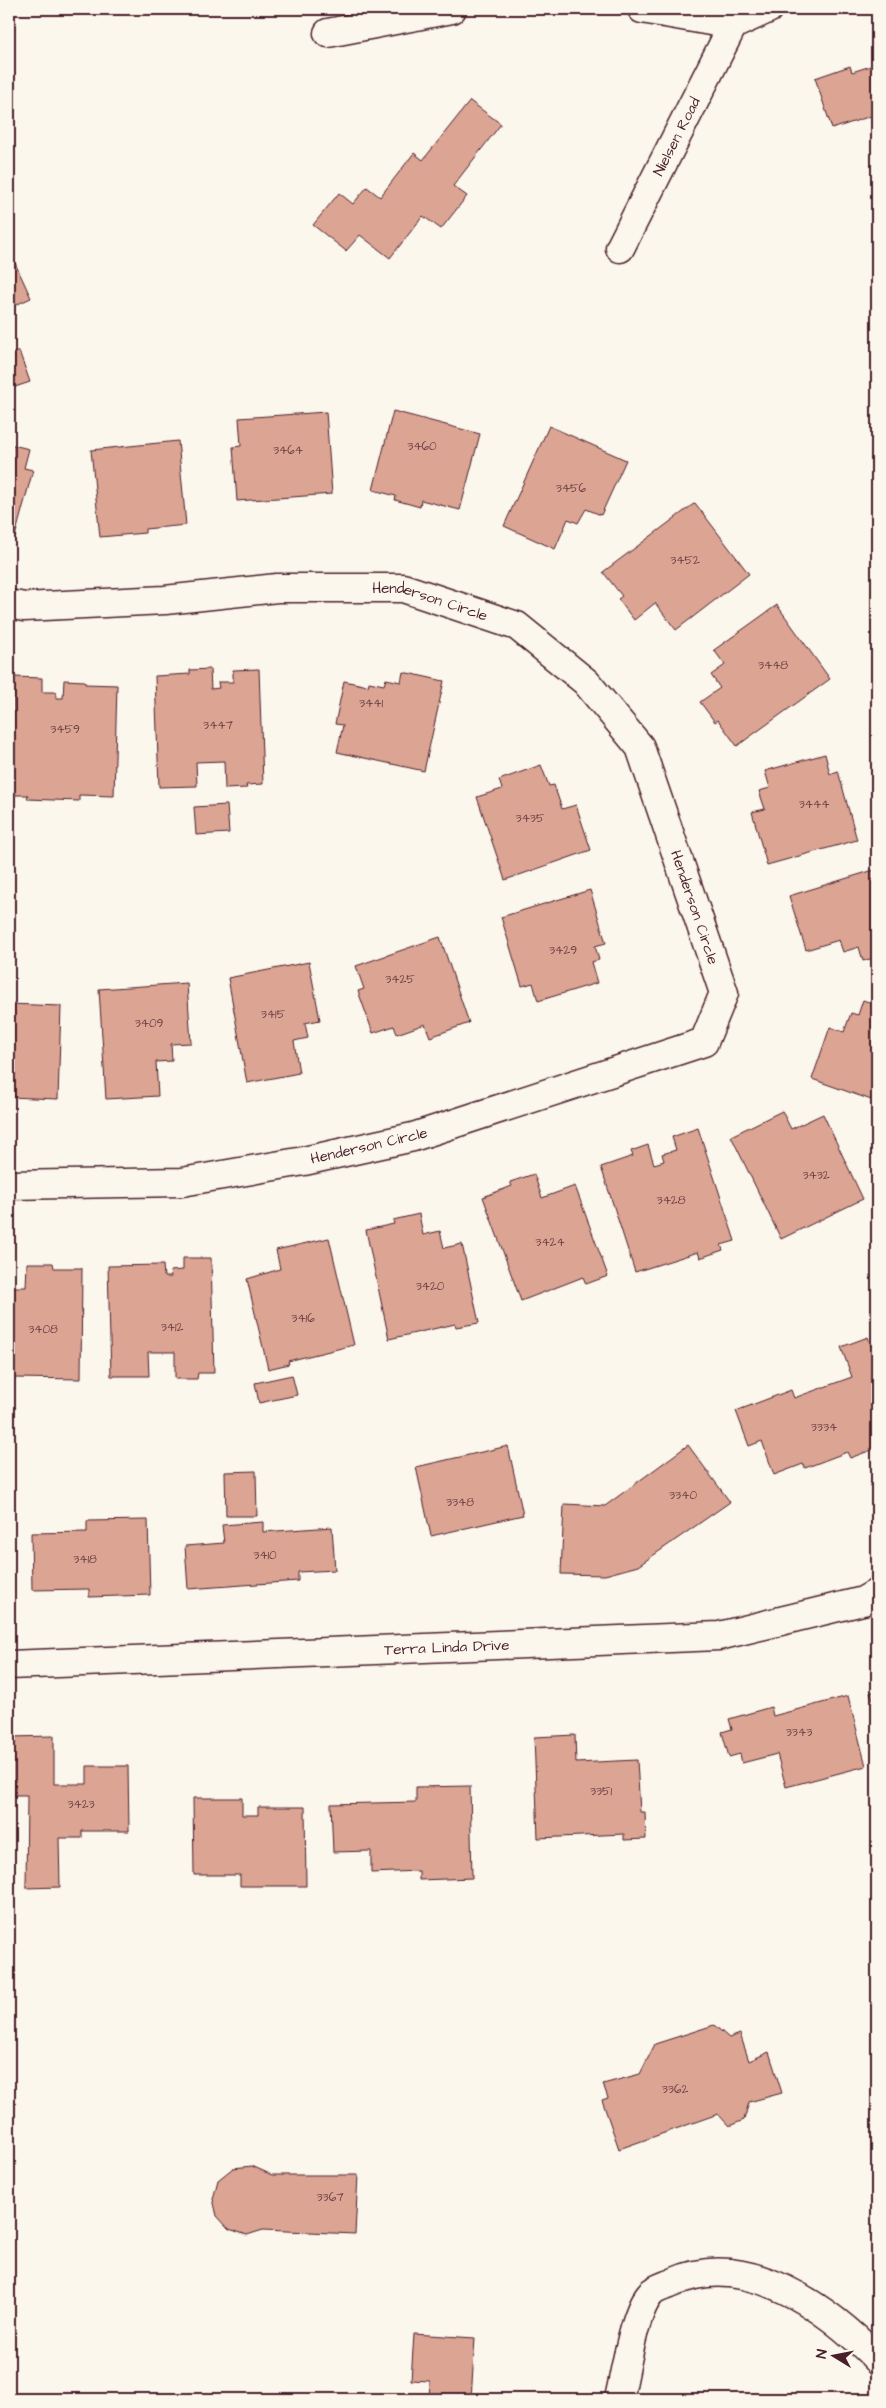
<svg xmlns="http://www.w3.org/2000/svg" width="886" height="2408" viewBox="0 0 886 2408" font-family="'Architects Daughter',sans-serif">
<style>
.building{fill:#dba493;stroke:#4a1f2b}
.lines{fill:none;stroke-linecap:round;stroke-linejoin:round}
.minor-casing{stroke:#4a1f2b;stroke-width:31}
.minor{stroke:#fbf7ec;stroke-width:28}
.labels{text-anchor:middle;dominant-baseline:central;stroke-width:4;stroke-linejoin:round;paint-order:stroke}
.number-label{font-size:12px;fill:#6e4045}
.street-label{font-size:15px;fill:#4a1f2b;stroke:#fbf7ec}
</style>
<rect width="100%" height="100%" fill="#fbf7ec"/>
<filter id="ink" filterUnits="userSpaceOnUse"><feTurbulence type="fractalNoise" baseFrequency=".02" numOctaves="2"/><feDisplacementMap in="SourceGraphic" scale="10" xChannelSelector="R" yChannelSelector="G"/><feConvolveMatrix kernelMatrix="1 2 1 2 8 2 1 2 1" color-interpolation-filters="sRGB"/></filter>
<g filter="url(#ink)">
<g class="building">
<polygon points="877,64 877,114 832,129 815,78 850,66 852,72"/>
<polygon points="470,101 501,124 453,186 467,196 441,229 423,216 390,258 360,235 346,251 313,225 339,193 353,204 367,187 380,197 414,153 423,160"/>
<polygon points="9,250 31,298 9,308"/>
<polygon points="19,351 30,382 9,389 9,355"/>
<polygon points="393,411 480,434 460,510 421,500 420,507 395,500 396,496 373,490"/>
<polygon points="326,412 332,494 237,501 233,447 241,446 239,418"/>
<polygon points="549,426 626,460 601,515 586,509 578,523 568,519 555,549 504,526"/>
<polygon points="178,441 186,525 145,529 145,533 100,537 91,450"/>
<polygon points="9,444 29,449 24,468 33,470 14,540 9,539"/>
<polygon points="695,503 749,574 676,630 655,603 634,620 618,599 622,596 603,572"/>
<polygon points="777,605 830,679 737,746 718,720 715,722 700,702 720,688 711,675 725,665 714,650"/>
<polygon points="210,669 211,689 219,688 218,682 233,682 233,670 259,669 263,784 246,785 247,788 225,789 224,761 196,762 197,786 159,787 155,676 190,674 190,670"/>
<polygon points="403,672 444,681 424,771 337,752 343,725 335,724 344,681 368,686 369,682 384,685 386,679 401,682"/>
<polygon points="14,677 42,678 42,692 56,692 56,698 63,698 64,680 85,681 85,684 117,685 114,796 79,795 79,801 27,799 28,795 12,795 13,763 9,762 9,742 12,742"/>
<polygon points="825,754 830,774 838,771 857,840 767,865 752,812 765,809 759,791 770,788 765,771"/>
<polygon points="541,765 549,786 554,785 562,809 576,805 591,850 505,880 477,797 502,789 499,780"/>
<polygon points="227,805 229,833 196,835 194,807"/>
<polygon points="877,869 877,957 863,961 859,947 843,952 839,940 806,950 789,896"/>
<polygon points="590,890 606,943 595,946 599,960 591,962 597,983 538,1001 533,983 522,986 501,917"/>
<polygon points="440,937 469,1023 430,1037 425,1024 397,1034 394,1026 373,1033 358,991 364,989 356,966"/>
<polygon points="309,962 320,1020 305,1023 308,1038 294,1041 299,1073 247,1083 228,978"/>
<polygon points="187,983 191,1043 171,1044 172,1061 156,1062 158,1096 106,1099 99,989"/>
<polygon points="863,1000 877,1005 877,1102 812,1079 830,1027 844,1032 851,1013 858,1015"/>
<polygon points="9,1004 61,1006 58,1099 9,1097"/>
<polygon points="782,1111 791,1129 823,1114 863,1199 781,1239 731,1136"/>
<polygon points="698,1128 735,1241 721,1245 723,1250 700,1258 698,1252 635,1272 601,1167 633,1156 631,1151 648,1145 654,1164 664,1161 662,1154 676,1150 672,1137"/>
<polygon points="534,1174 542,1198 575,1186 608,1276 586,1284 583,1277 521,1301 483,1197 512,1186 510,1182"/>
<polygon points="419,1214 423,1235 440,1231 444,1248 462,1244 479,1323 456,1327 455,1324 389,1339 366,1230 394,1224 393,1220"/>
<polygon points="329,1238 354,1345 288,1361 289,1364 268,1369 247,1279 280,1269 276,1250"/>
<polygon points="183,1258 211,1258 214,1373 198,1373 197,1379 175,1379 175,1352 148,1352 149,1376 111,1376 108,1266 163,1265 164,1277 171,1277 170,1271 183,1270"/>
<polygon points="27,1263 53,1263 54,1268 82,1268 81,1379 14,1378 14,1383 9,1383 9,1287 26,1287"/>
<polygon points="868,1337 877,1363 877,1448 850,1458 847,1452 805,1468 803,1464 774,1475 762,1441 749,1446 736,1411 791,1390 794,1398 852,1377 841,1347"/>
<polygon points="292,1375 297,1395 259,1403 255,1383"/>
<polygon points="688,1445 730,1502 638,1566 605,1575 561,1574 564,1504 605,1506"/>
<polygon points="508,1446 523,1515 431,1536 416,1467"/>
<polygon points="256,1471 257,1516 226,1516 225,1472"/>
<polygon points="148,1520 150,1595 89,1597 89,1589 32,1590 31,1533 87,1532 87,1521"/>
<polygon points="263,1522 263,1532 332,1527 335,1570 298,1572 298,1581 188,1589 185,1546 224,1543 222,1525"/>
<polygon points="877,1690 877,1708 870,1693"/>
<polygon points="848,1696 866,1766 786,1787 777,1754 742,1763 740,1754 729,1757 722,1732 732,1729 729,1719 771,1707 773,1716"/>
<polygon points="575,1735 576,1763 637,1760 640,1812 645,1812 646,1839 624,1840 624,1834 538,1838 534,1737"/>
<polygon points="54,1736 54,1784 87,1784 87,1766 128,1766 129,1831 82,1831 82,1838 59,1838 60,1887 26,1888 27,1795 9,1795 9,1737"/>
<polygon points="470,1786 472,1878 419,1880 419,1871 371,1873 371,1851 333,1852 331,1804 416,1802 416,1787"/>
<polygon points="193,1798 242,1798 242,1815 258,1815 258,1807 305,1807 306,1886 240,1886 240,1875 194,1875"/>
<polygon points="714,2025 729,2038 740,2034 749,2061 769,2052 782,2093 749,2102 744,2120 729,2126 718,2114 619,2149 602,2100 608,2098 603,2084 640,2074 655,2044"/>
<polygon points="252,2166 272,2175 358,2175 355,2234 263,2230 247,2235 229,2229 217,2216 213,2199 218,2180 233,2168"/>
<polygon points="414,2334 475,2338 471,2399 429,2399 430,2381 411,2380"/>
</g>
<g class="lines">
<g class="minor-casing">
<g id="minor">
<polyline points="642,9 733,25"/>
<polyline points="328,33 452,9"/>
<path id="s1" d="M 620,248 L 733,25 L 768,9"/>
<path id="s2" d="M 9,604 L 24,607 L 165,600 L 277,588 L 403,588 L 517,626 L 586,682 L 640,747 L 724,993 L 704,1042 L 413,1137 L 304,1161 L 182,1182 L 9,1185"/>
<path id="s3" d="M 9,1665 L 719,1636 L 863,1601 L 877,1593"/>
<path d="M 622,2399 L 620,2394 C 626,2369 634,2311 651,2293 C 656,2288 668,2285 674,2282 C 746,2249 829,2309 877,2359"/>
</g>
</g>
<use href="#minor" class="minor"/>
</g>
</g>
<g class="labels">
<g class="number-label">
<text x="422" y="446">3460</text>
<text x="288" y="450">3464</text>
<text x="571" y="488">3456</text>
<text x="685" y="560">3452</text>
<text x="773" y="665">3448</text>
<text x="371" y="703">3441</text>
<text x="218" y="725">3447</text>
<text x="65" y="729">3459</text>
<text x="814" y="804">3444</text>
<text x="530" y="818">3435</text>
<text x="563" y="950">3429</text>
<text x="400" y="979">3425</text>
<text x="273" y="1014">3415</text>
<text x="149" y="1023">3409</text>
<text x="816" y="1175">3432</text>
<text x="671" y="1200">3428</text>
<text x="550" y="1242">3424</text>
<text x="430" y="1286">3420</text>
<text x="303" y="1318">3416</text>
<text x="172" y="1327">3412</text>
<text x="43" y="1329">3408</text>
<text x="824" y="1427">3334</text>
<text x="683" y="1495">3340</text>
<text x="460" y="1502">3348</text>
<text x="265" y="1555">3410</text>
<text x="85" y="1559">3418</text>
<text x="799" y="1732">3343</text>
<text x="601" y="1791">3351</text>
<text x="81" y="1804">3423</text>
<text x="675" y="2089">3362</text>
<text x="330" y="2197">3367</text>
</g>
<g class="street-label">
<text stroke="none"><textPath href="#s1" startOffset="125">Nielsen Road</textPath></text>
<text stroke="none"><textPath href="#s2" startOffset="424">Henderson Circle</textPath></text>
<text stroke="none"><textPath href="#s2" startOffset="858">Henderson Circle</textPath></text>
<text transform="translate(369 1146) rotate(-13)">Henderson Circle</text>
<text stroke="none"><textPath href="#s3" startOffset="438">Terra Linda Drive</textPath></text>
</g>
</g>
<rect width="886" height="2408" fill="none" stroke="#fbf7ec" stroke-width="30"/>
<rect x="15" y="15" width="856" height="2378" fill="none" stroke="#4a1f2b" stroke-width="2" filter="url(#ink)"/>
<g transform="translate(834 2356) rotate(280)" stroke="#fbf7ec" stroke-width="4" paint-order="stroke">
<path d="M0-4L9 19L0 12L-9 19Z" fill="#4a1f2b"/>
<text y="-8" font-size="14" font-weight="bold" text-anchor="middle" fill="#4a1f2b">N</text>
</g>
</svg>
